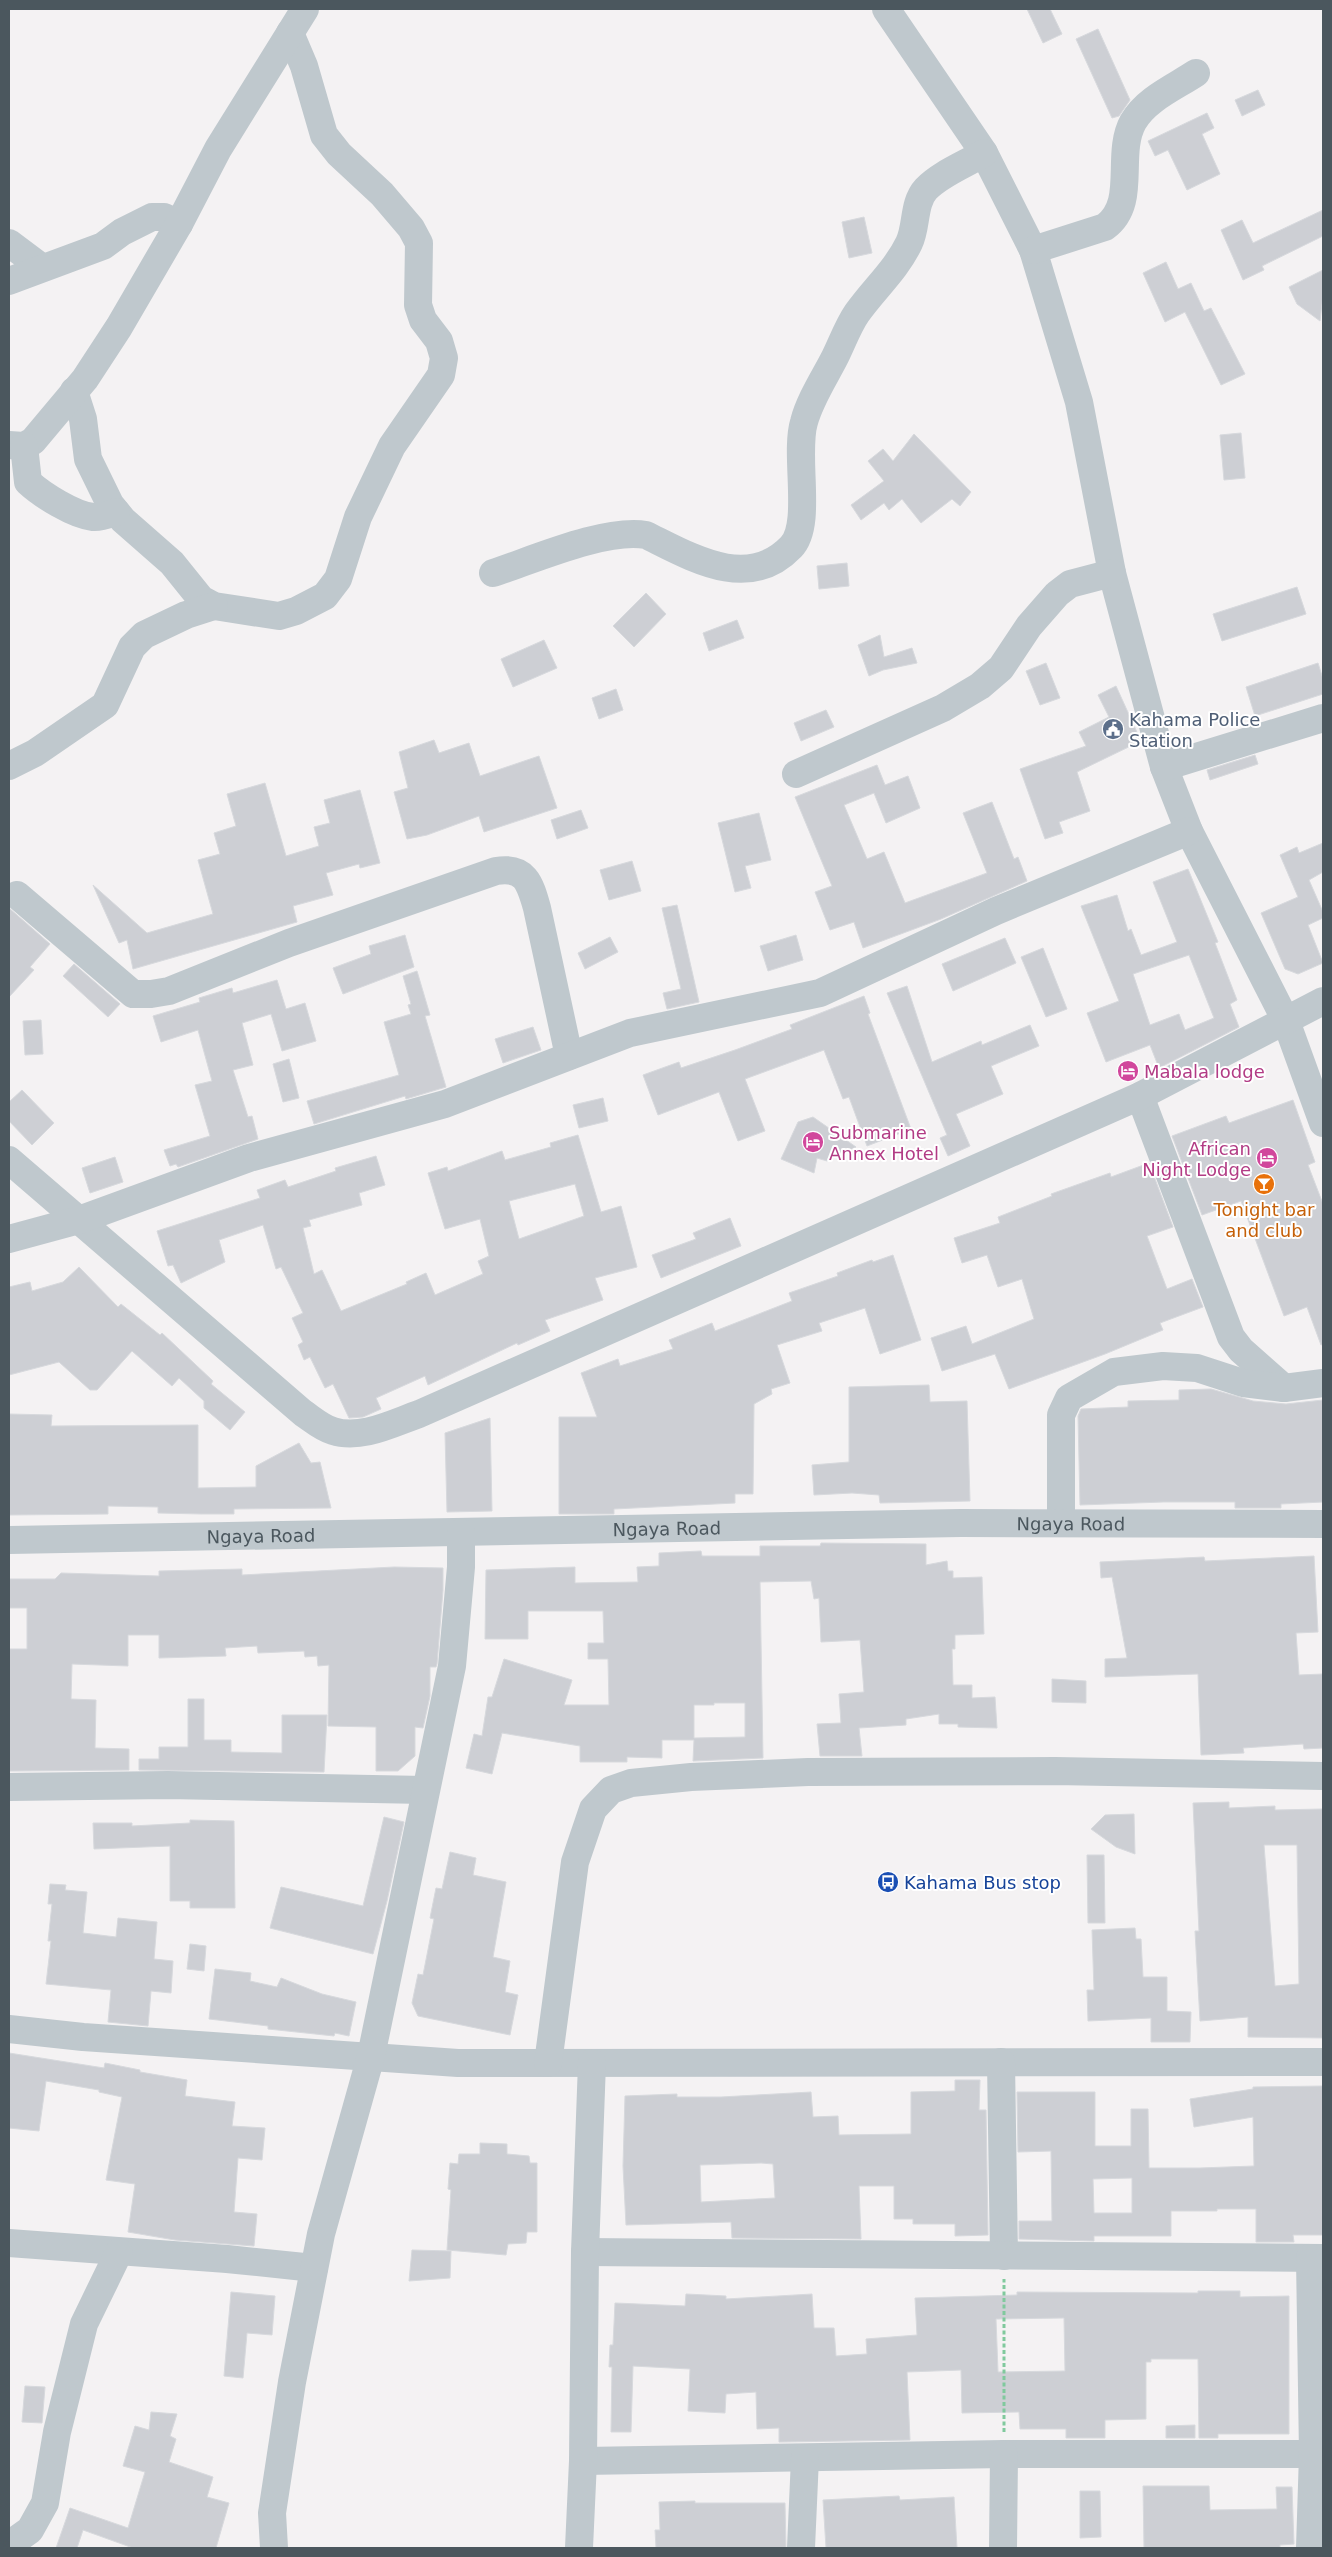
<svg xmlns="http://www.w3.org/2000/svg" width="1332" height="2557" viewBox="0 0 1332 2557" font-family="'DejaVu Sans',sans-serif">
<style>
.building{fill:#cdcfd4;stroke:#d7d9dd;fill-rule:evenodd}
.lines{fill:none;stroke-linecap:round;stroke-linejoin:round}
.path{stroke:#80c99d;stroke-width:3;stroke-dasharray:4 2.5;stroke-linecap:butt}
.minor{stroke:#bfc8cd;stroke-width:28}
.labels{text-anchor:middle;dominant-baseline:central;stroke-width:4;stroke-linejoin:round;paint-order:stroke}
.service-label{font-size:18px;fill:#4e5e75;stroke:#fff;text-anchor:start}
.hotel-label{font-size:18px;fill:#b23c85;stroke:#fff;text-anchor:start}
.food-label{font-size:18px;fill:#c56008;stroke:#fff}
.street-label{font-size:18px;fill:#4b575e;stroke:#fff}
.transit-label{font-size:18px;fill:#164399;stroke:#fff;text-anchor:start}
</style>
<rect width="100%" height="100%" fill="#f4f2f3"/>
<g class="building">
<polygon points="1027,9 1050,9 1062,34 1043,43"/>
<polygon points="1098,29 1130,100 1119,116 1112,118 1076,39"/>
<polygon points="1258,90 1265,105 1242,116 1235,100"/>
<polygon points="1207,113 1214,128 1202,134 1220,174 1187,190 1168,150 1155,156 1148,141"/>
<polygon points="1323,210 1323,236 1262,266 1264,270 1243,280 1221,230 1242,220 1253,243"/>
<polygon points="864,217 872,253 849,258 842,222"/>
<polygon points="1166,262 1178,289 1191,283 1204,311 1211,308 1245,374 1221,385 1185,312 1165,322 1143,273"/>
<polygon points="1323,270 1323,295 1320,321 1297,304 1289,287"/>
<polygon points="1241,433 1245,478 1224,480 1220,435"/>
<polygon points="914,434 971,492 960,506 952,499 921,523 902,499 889,510 884,503 861,520 851,505 884,481 868,461 883,449 893,461"/>
<polygon points="847,563 849,586 819,589 817,566"/>
<polygon points="1297,587 1306,614 1222,641 1213,614"/>
<polygon points="646,593 666,614 634,647 613,626"/>
<polygon points="737,620 744,638 709,651 703,633"/>
<polygon points="880,635 884,657 912,648 917,663 883,670 869,676 858,645"/>
<polygon points="544,640 557,668 513,687 501,659"/>
<polygon points="1046,663 1060,698 1040,705 1026,671"/>
<polygon points="1318,663 1323,679 1323,694 1255,716 1246,687"/>
<polygon points="1116,686 1141,741 1077,772 1090,811 1059,822 1063,833 1045,839 1020,769 1086,746 1079,732 1109,717 1098,695"/>
<polygon points="616,689 623,710 599,719 592,698"/>
<polygon points="826,710 834,727 801,741 794,723"/>
<polygon points="434,740 439,753 469,743 480,776 539,756 557,808 484,832 479,816 427,835 407,839 394,792 408,788 399,752"/>
<polygon points="1255,755 1258,764 1210,780 1207,770"/>
<polygon points="877,765 885,785 908,776 920,808 886,823 874,793 844,805 867,859 884,852 905,903 987,873 963,813 992,802 1014,859 1018,857 1027,881 941,919 863,948 854,922 830,930 815,892 832,886 795,797"/>
<polygon points="265,783 286,856 319,846 314,827 330,823 324,800 360,790 380,863 360,868 359,864 326,873 333,895 293,906 297,922 133,969 127,940 119,943 93,885 147,933 213,914 198,860 220,854 214,833 236,826 227,794"/>
<polygon points="581,810 588,828 557,839 551,820"/>
<polygon points="759,813 771,860 745,866 751,888 735,892 718,823"/>
<polygon points="1323,843 1323,872 1309,880 1323,912 1323,918 1308,925 1323,963 1298,974 1285,969 1261,913 1298,897 1280,855 1297,847 1299,853"/>
<polygon points="632,861 641,891 609,900 600,870"/>
<path d="M 1188,869 L 1218,942 L 1215,943 L 1237,1000 L 1230,1004 L 1239,1027 L 1159,1068 L 1150,1045 L 1106,1062 L 1087,1013 L 1119,1001 L 1081,906 L 1117,895 L 1128,931 L 1131,929 L 1141,955 L 1177,942 L 1153,882 ZM 1189,955 L 1214,1018 L 1185,1030 L 1179,1014 L 1150,1025 L 1133,974 Z"/>
<polygon points="677,905 699,1002 667,1009 663,993 681,989 662,908"/>
<polygon points="9,908 50,944 30,967 34,970 9,997"/>
<polygon points="405,935 414,967 343,994 333,968 371,954 369,946"/>
<polygon points="796,935 803,960 768,971 760,946"/>
<polygon points="610,937 618,952 585,969 578,953"/>
<polygon points="1005,938 1016,963 953,991 942,964"/>
<polygon points="1043,948 1067,1009 1046,1017 1021,957"/>
<polygon points="74,964 120,1004 108,1017 63,976"/>
<polygon points="417,971 430,1015 425,1016 446,1087 406,1099 405,1096 314,1124 307,1101 399,1075 384,1022 411,1014 408,1005 411,1004 403,976"/>
<polygon points="277,980 286,1009 305,1003 316,1041 282,1051 271,1014 242,1023 253,1065 233,1070 248,1117 252,1116 258,1139 178,1167 176,1164 170,1166 164,1150 210,1136 195,1085 212,1081 198,1030 161,1042 153,1016 200,1002 199,998 232,988 233,993"/>
<polygon points="907,986 932,1062 981,1041 982,1045 1030,1025 1039,1046 991,1066 1003,1094 956,1114 970,1146 948,1156 940,1138 947,1135 887,993"/>
<polygon points="864,996 870,1013 868,1014 911,1129 867,1146 849,1097 843,1099 824,1050 745,1079 765,1131 738,1141 719,1092 658,1115 643,1075 679,1062 681,1068 735,1050 792,1029 790,1025"/>
<polygon points="41,1020 43,1054 25,1055 23,1021"/>
<polygon points="533,1027 541,1050 503,1063 495,1039"/>
<polygon points="289,1059 299,1098 283,1102 273,1064"/>
<polygon points="22,1090 54,1123 32,1145 9,1121 9,1102"/>
<polygon points="603,1098 608,1121 579,1128 573,1105"/>
<polygon points="1293,1100 1315,1162 1308,1165 1323,1204 1323,1344 1321,1345 1307,1307 1284,1316 1241,1201 1202,1215 1172,1136 1226,1116 1229,1123"/>
<polygon points="813,1117 856,1147 827,1161 817,1158 814,1173 781,1159 798,1122"/>
<path d="M 578,1135 L 601,1212 L 621,1206 L 637,1267 L 595,1278 L 603,1300 L 545,1320 L 550,1331 L 518,1345 L 517,1343 L 428,1385 L 425,1376 L 376,1398 L 381,1409 L 363,1417 L 349,1418 L 333,1384 L 325,1388 L 310,1357 L 304,1360 L 298,1345 L 303,1342 L 292,1318 L 303,1313 L 281,1267 L 276,1269 L 263,1225 L 219,1240 L 225,1262 L 181,1283 L 173,1265 L 168,1266 L 157,1231 L 260,1198 L 257,1190 L 285,1180 L 288,1187 L 336,1171 L 335,1168 L 376,1156 L 385,1185 L 359,1193 L 362,1205 L 309,1220 L 311,1226 L 303,1228 L 314,1274 L 322,1270 L 341,1311 L 407,1284 L 406,1282 L 426,1273 L 435,1295 L 483,1274 L 478,1261 L 489,1256 L 480,1219 L 445,1229 L 428,1173 L 447,1167 L 448,1171 L 502,1151 L 505,1160 L 551,1147 L 550,1143 ZM 575,1184 L 584,1216 L 519,1239 L 509,1201 Z"/>
<polygon points="115,1157 123,1182 90,1193 82,1168"/>
<polygon points="1149,1163 1173,1227 1147,1236 1167,1289 1192,1279 1203,1307 1160,1323 1163,1330 1105,1354 1009,1389 995,1354 942,1371 931,1338 966,1326 972,1344 1034,1319 1022,1279 998,1287 987,1255 962,1263 954,1238 1000,1223 998,1217 1052,1196 1051,1194 1110,1173 1111,1177"/>
<polygon points="730,1218 741,1246 661,1278 652,1255 696,1239 693,1233"/>
<polygon points="893,1255 921,1340 880,1354 865,1308 819,1323 822,1331 777,1345 790,1383 771,1389 772,1394 754,1404 753,1494 735,1494 735,1503 614,1509 614,1514 559,1514 559,1417 597,1417 581,1373 618,1359 620,1366 673,1349 669,1340 712,1323 715,1331 792,1301 789,1293 838,1276 837,1273 872,1260 873,1262"/>
<polygon points="79,1267 118,1307 121,1304 160,1335 162,1333 213,1381 211,1384 245,1412 230,1430 204,1408 204,1401 179,1378 172,1386 132,1351 97,1390 90,1390 59,1362 9,1375 9,1287 30,1282 32,1291 63,1282"/>
<polygon points="929,1385 930,1402 967,1401 970,1501 880,1503 879,1495 852,1493 814,1495 812,1465 849,1462 849,1387"/>
<polygon points="1211,1389 1253,1401 1286,1404 1323,1400 1323,1502 1281,1504 1281,1508 1235,1508 1235,1502 1163,1502 1080,1505 1078,1416 1081,1409 1128,1407 1128,1401 1179,1400 1179,1390"/>
<polygon points="9,1414 52,1415 51,1426 198,1425 198,1488 256,1487 256,1466 299,1443 311,1463 320,1462 331,1508 234,1509 234,1514 202,1514 158,1513 158,1507 108,1506 108,1514 9,1515"/>
<polygon points="490,1418 492,1511 447,1512 445,1433"/>
<path d="M 821,1543 L 926,1544 L 926,1565 L 947,1561 L 948,1571 L 953,1571 L 953,1578 L 982,1577 L 984,1634 L 955,1635 L 955,1649 L 952,1649 L 953,1685 L 972,1685 L 972,1698 L 995,1697 L 997,1728 L 958,1727 L 958,1724 L 939,1724 L 939,1714 L 906,1719 L 906,1725 L 859,1728 L 862,1756 L 820,1756 L 817,1724 L 841,1723 L 839,1694 L 864,1692 L 860,1640 L 821,1642 L 819,1598 L 814,1599 L 811,1581 L 760,1582 L 763,1758 L 693,1761 L 694,1740 L 662,1740 L 662,1758 L 627,1757 L 627,1762 L 580,1762 L 580,1746 L 502,1733 L 492,1774 L 466,1768 L 474,1734 L 482,1736 L 488,1697 L 492,1697 L 504,1659 L 572,1680 L 564,1705 L 609,1705 L 608,1659 L 588,1659 L 588,1643 L 604,1643 L 603,1611 L 528,1611 L 528,1639 L 485,1639 L 486,1570 L 575,1567 L 575,1583 L 638,1582 L 637,1567 L 659,1566 L 659,1553 L 701,1551 L 702,1556 L 760,1556 L 760,1546 L 820,1546 ZM 714,1703 L 745,1703 L 745,1737 L 694,1738 L 694,1705 L 714,1705 Z"/>
<polygon points="1314,1556 1318,1632 1296,1633 1299,1675 1323,1674 1323,1748 1304,1749 1303,1744 1243,1748 1244,1753 1201,1755 1198,1674 1105,1677 1105,1659 1127,1658 1112,1577 1101,1578 1100,1562 1204,1557 1205,1561"/>
<polygon points="394,1567 443,1568 443,1590 437,1664 436,1667 430,1667 430,1696 423,1728 415,1727 415,1756 398,1771 376,1771 376,1727 328,1726 329,1665 318,1666 317,1656 305,1657 304,1651 258,1653 257,1646 225,1648 226,1656 159,1658 159,1635 128,1635 128,1666 72,1664 71,1699 96,1700 95,1748 129,1749 129,1770 9,1771 9,1649 27,1649 27,1608 9,1608 9,1579 55,1579 61,1573 159,1576 159,1571 242,1569 242,1575"/>
<polygon points="1052,1679 1086,1681 1086,1703 1052,1702"/>
<polygon points="188,1699 204,1699 204,1740 231,1740 231,1752 282,1753 282,1715 327,1715 324,1772 139,1770 139,1759 159,1759 159,1747 188,1747"/>
<path d="M 1229,1802 L 1229,1808 L 1275,1806 L 1275,1810 L 1323,1809 L 1323,2038 L 1248,2037 L 1248,2017 L 1200,2021 L 1195,1931 L 1199,1931 L 1193,1803 ZM 1264,1845 L 1297,1845 L 1299,1984 L 1275,1986 Z"/>
<polygon points="1134,1814 1135,1854 1116,1847 1091,1829 1105,1815"/>
<polygon points="384,1817 404,1822 387,1901 373,1954 270,1928 281,1887 363,1906"/>
<polygon points="190,1820 234,1821 235,1908 190,1908 190,1901 170,1901 170,1846 94,1849 93,1823 132,1823 132,1826 190,1823"/>
<polygon points="450,1852 476,1858 473,1875 506,1882 493,1957 510,1961 505,1992 518,1995 510,2035 418,2016 412,2003 418,1974 423,1975 434,1919 430,1918 436,1888 442,1889"/>
<polygon points="1087,1855 1104,1855 1105,1923 1088,1923"/>
<polygon points="50,1884 66,1885 65,1890 87,1892 83,1933 116,1937 118,1918 157,1922 154,1959 173,1961 171,1993 151,1991 148,2026 108,2022 111,1990 46,1984 51,1941 48,1941 52,1904 48,1904"/>
<polygon points="1135,1928 1136,1939 1141,1939 1143,1977 1167,1977 1167,2011 1191,2012 1190,2042 1151,2042 1151,2018 1088,2021 1087,1990 1094,1990 1092,1930"/>
<polygon points="190,1944 206,1946 204,1971 187,1969"/>
<polygon points="215,1969 251,1973 250,1981 277,1987 281,1978 322,1994 356,2002 349,2036 335,2033 334,2036 268,2029 268,2026 209,2019"/>
<polygon points="9,2053 104,2068 105,2063 140,2070 140,2072 187,2080 185,2096 235,2102 232,2126 265,2128 262,2160 238,2158 234,2212 257,2214 254,2246 175,2240 128,2232 135,2184 106,2180 122,2097 99,2092 99,2090 46,2081 39,2131 9,2128"/>
<path d="M 955,2080 L 980,2080 L 979,2110 L 986,2110 L 988,2235 L 955,2236 L 955,2224 L 913,2224 L 913,2219 L 894,2219 L 894,2186 L 859,2186 L 861,2239 L 732,2238 L 731,2222 L 626,2225 L 623,2166 L 625,2096 L 677,2094 L 677,2097 L 721,2097 L 811,2092 L 813,2117 L 838,2116 L 839,2135 L 911,2134 L 911,2092 L 955,2091 ZM 761,2163 L 773,2164 L 775,2198 L 701,2202 L 700,2165 Z"/>
<path d="M 1323,2086 L 1323,2235 L 1293,2235 L 1294,2242 L 1256,2242 L 1256,2209 L 1217,2209 L 1217,2211 L 1171,2211 L 1171,2236 L 1094,2236 L 1094,2241 L 1019,2239 L 1019,2221 L 1052,2221 L 1051,2151 L 1018,2152 L 1017,2092 L 1095,2092 L 1095,2146 L 1131,2146 L 1131,2109 L 1148,2109 L 1149,2168 L 1200,2168 L 1254,2166 L 1253,2117 L 1194,2127 L 1190,2099 L 1253,2089 L 1253,2087 ZM 1132,2178 L 1132,2213 L 1094,2213 L 1093,2179 Z"/>
<polygon points="480,2143 507,2144 507,2154 529,2156 530,2163 537,2163 537,2232 527,2232 526,2243 508,2244 506,2255 447,2250 451,2190 448,2189 450,2163 458,2164 459,2154 480,2154"/>
<polygon points="412,2250 451,2251 450,2278 409,2281"/>
<path d="M 1198,2291 L 1240,2291 L 1240,2297 L 1289,2296 L 1289,2434 L 1218,2434 L 1218,2438 L 1199,2438 L 1198,2359 L 1151,2359 L 1151,2362 L 1146,2362 L 1146,2419 L 1105,2420 L 1105,2438 L 1066,2438 L 1066,2429 L 1020,2429 L 1019,2412 L 962,2413 L 961,2370 L 907,2372 L 910,2440 L 779,2442 L 779,2428 L 757,2429 L 756,2392 L 726,2394 L 725,2413 L 688,2411 L 690,2369 L 633,2366 L 631,2432 L 611,2432 L 612,2367 L 609,2367 L 610,2345 L 613,2345 L 615,2303 L 685,2306 L 686,2294 L 726,2296 L 726,2299 L 812,2294 L 814,2328 L 834,2328 L 836,2356 L 867,2354 L 866,2339 L 917,2335 L 915,2298 L 1017,2295 L 1017,2292 L 1198,2293 ZM 1064,2318 L 1065,2371 L 998,2372 L 996,2319 Z"/>
<polygon points="231,2292 275,2296 272,2335 247,2333 243,2378 224,2376"/>
<polygon points="25,2386 45,2387 42,2423 22,2422"/>
<polygon points="151,2412 177,2414 170,2436 176,2439 169,2462 213,2477 207,2497 229,2503 216,2548 133,2548 83,2530 77,2548 56,2548 70,2508 128,2528 145,2472 123,2466 135,2426 149,2430"/>
<polygon points="1195,2425 1195,2438 1166,2438 1166,2426"/>
<polygon points="1143,2486 1209,2486 1210,2510 1277,2509 1276,2487 1292,2487 1294,2544 1280,2545 1280,2548 1144,2548"/>
<polygon points="1080,2491 1100,2491 1101,2537 1080,2538"/>
<polygon points="899,2496 900,2500 954,2497 957,2548 826,2548 823,2500"/>
<polygon points="695,2501 695,2503 785,2503 786,2548 656,2548 655,2530 660,2530 659,2502"/>
</g>
<g class="lines">
<polyline class="path" points="1004,2432 1004,2279"/>
<g class="minor">
<polyline points="886,9 984,153 1033,250 1079,402 1112,573 1164,767 1189,831 1286,1021 1323,1123"/>
<polyline points="9,243 41,267"/>
<path d="M 1033,250 L 1105,227 C 1138,203 1115,155 1133,122 C 1146,99 1175,87 1196,73"/>
<polyline points="9,281 103,246 122,232 152,217 164,217 179,224"/>
<polyline points="74,391 83,419 88,459 110,504 123,520 172,563 201,599 214,606 279,616 296,611 325,596 338,579 358,517 392,446 441,375 444,358 439,341 423,320 418,305 419,243 411,228 382,194 339,154 324,135 304,66 290,33"/>
<polyline points="9,445 24,446 33,441 85,379 119,327 179,224 218,149 305,9"/>
<path d="M 24,446 L 28,482 C 42,495 74,515 93,517 C 100,518 110,514 116,512"/>
<path d="M 493,573 C 533,560 605,528 646,535 C 691,557 748,592 791,547 C 813,525 794,455 804,422 C 810,399 825,377 835,357 C 842,343 848,326 857,313 C 874,289 896,270 909,243 C 917,227 913,203 926,189 C 940,174 966,164 984,153"/>
<polyline points="9,766 35,753 105,705 132,647 144,635 186,615 214,606"/>
<polyline points="1164,767 1323,718"/>
<polyline points="796,774 943,708 980,686 1001,668 1029,626 1057,594 1070,584 1112,573"/>
<path d="M 17,895 L 133,994 L 151,994 L 169,991 L 289,943 L 496,871 C 525,866 530,883 537,908 L 569,1056"/>
<polyline points="1140,1096 1231,1337 1241,1350 1284,1388"/>
<path d="M 9,1160 L 303,1413 C 312,1419 322,1428 333,1431 C 361,1440 393,1423 419,1414 L 1140,1096 L 1323,1001"/>
<polyline points="9,1239 79,1220 249,1158 445,1104 630,1033 820,993 996,911 1189,831"/>
<polyline points="1061,1523 1061,1415 1069,1398 1114,1372 1163,1366 1197,1368 1243,1383 1284,1388 1323,1383"/>
<path id="s1" d="M 9,1540 L 961,1523 L 1323,1524"/>
<polyline points="9,1787 168,1785 425,1790"/>
<polyline points="9,2029 83,2037 458,2063 1323,2062"/>
<polyline points="1001,2062 1004,2256"/>
<polyline points="548,2063 575,1862 593,1809 611,1790 631,1783 691,1777 808,1772 1055,1771 1323,1776"/>
<polyline points="9,2243 227,2259 314,2268"/>
<polyline points="585,2252 1323,2258"/>
<polyline points="583,2461 1004,2454 1313,2454"/>
<polyline points="9,2545 30,2530 45,2503 57,2432 84,2324 119,2252"/>
<polyline points="274,2548 272,2513 292,2382 321,2234 371,2056 452,1666 461,1567 461,1533"/>
<polyline points="579,2548 583,2461 585,2252 592,2063"/>
<polyline points="801,2548 805,2458"/>
<polyline points="1003,2548 1004,2454"/>
<polyline points="1310,2548 1313,2454 1310,2258"/>
</g>
</g>
<defs>
<g id="civic-disc" transform="scale(1.125)"><circle r="9.5" fill="#5c6f8a" stroke="#fff"/><path d="M-.6-6.5H3V-4.5H.6V-3L4-1V1h2V6H-6V1h2V-1L-.6-3ZM-1.2 2.5V6h2.4V2.5Z" fill="#fff"/></g>
<g id="hotel-disc" transform="scale(1.125)"><circle r="9.5" fill="#d1479c" stroke="#fff"/><path d="M-6-4.5h1.5V1H6V5H4.5V3h-9V5H-6ZM-4 0a1.8 1.8 0 1 1 3.6 0ZM.5 0V-2.5h3Q6-2.5 6 0Z" fill="#fff"/></g>
<g id="bar-disc" transform="scale(1.125)"><circle r="9.5" fill="#e8710a" stroke="#fff"/><path d="M-6-5H6L.8 .8V4.5H3.5V6h-7V4.5H-.8V.8Z" fill="#fff"/></g>
<g id="bus-disc" transform="scale(1.125)"><circle r="9.5" fill="#1a4fb4" stroke="#fff"/><path d="M-5-6H5V4H4V6H2V4H-2V6H-4V4H-5ZM-3.5-4V0h7V-4ZM-3.5 1.2v1.5H-2V1.2ZM2 1.2v1.5H3.5V1.2Z" fill="#fff"/></g>
</defs>
<g fill-rule="evenodd">
<use href="#civic-disc" x="1113" y="729"/>
<use href="#hotel-disc" x="1128" y="1071"/>
<use href="#hotel-disc" x="813" y="1142"/>
<use href="#hotel-disc" x="1267" y="1158"/>
<use href="#bar-disc" x="1264" y="1184"/>
<use href="#bus-disc" x="888" y="1882"/>
</g>
<g class="labels">
<g class="service-label">
<text x="1129" y="719">Kahama Police<tspan x="1129" dy="21">Station</tspan></text>
</g>
<g class="hotel-label">
<text x="1144" y="1071">Mabala lodge</text>
<text x="829" y="1132">Submarine<tspan x="829" dy="21">Annex Hotel</tspan></text>
<text x="1251" y="1148" text-anchor="end">African<tspan x="1251" dy="21">Night Lodge</tspan></text>
</g>
<g class="food-label">
<text x="1264" y="1209">Tonight bar<tspan x="1264" dy="21">and club</tspan></text>
</g>
<g class="street-label">
<text stroke="none"><textPath href="#s1" startOffset="1062">Ngaya Road</textPath></text>
<text stroke="none"><textPath href="#s1" startOffset="658">Ngaya Road</textPath></text>
<text stroke="none"><textPath href="#s1" startOffset="252">Ngaya Road</textPath></text>
</g>
<g class="transit-label">
<text x="904" y="1882">Kahama Bus stop</text>
</g>
</g>
<rect width="1332" height="2557" fill="none" stroke="#4b575e" stroke-width="20"/>
</svg>
